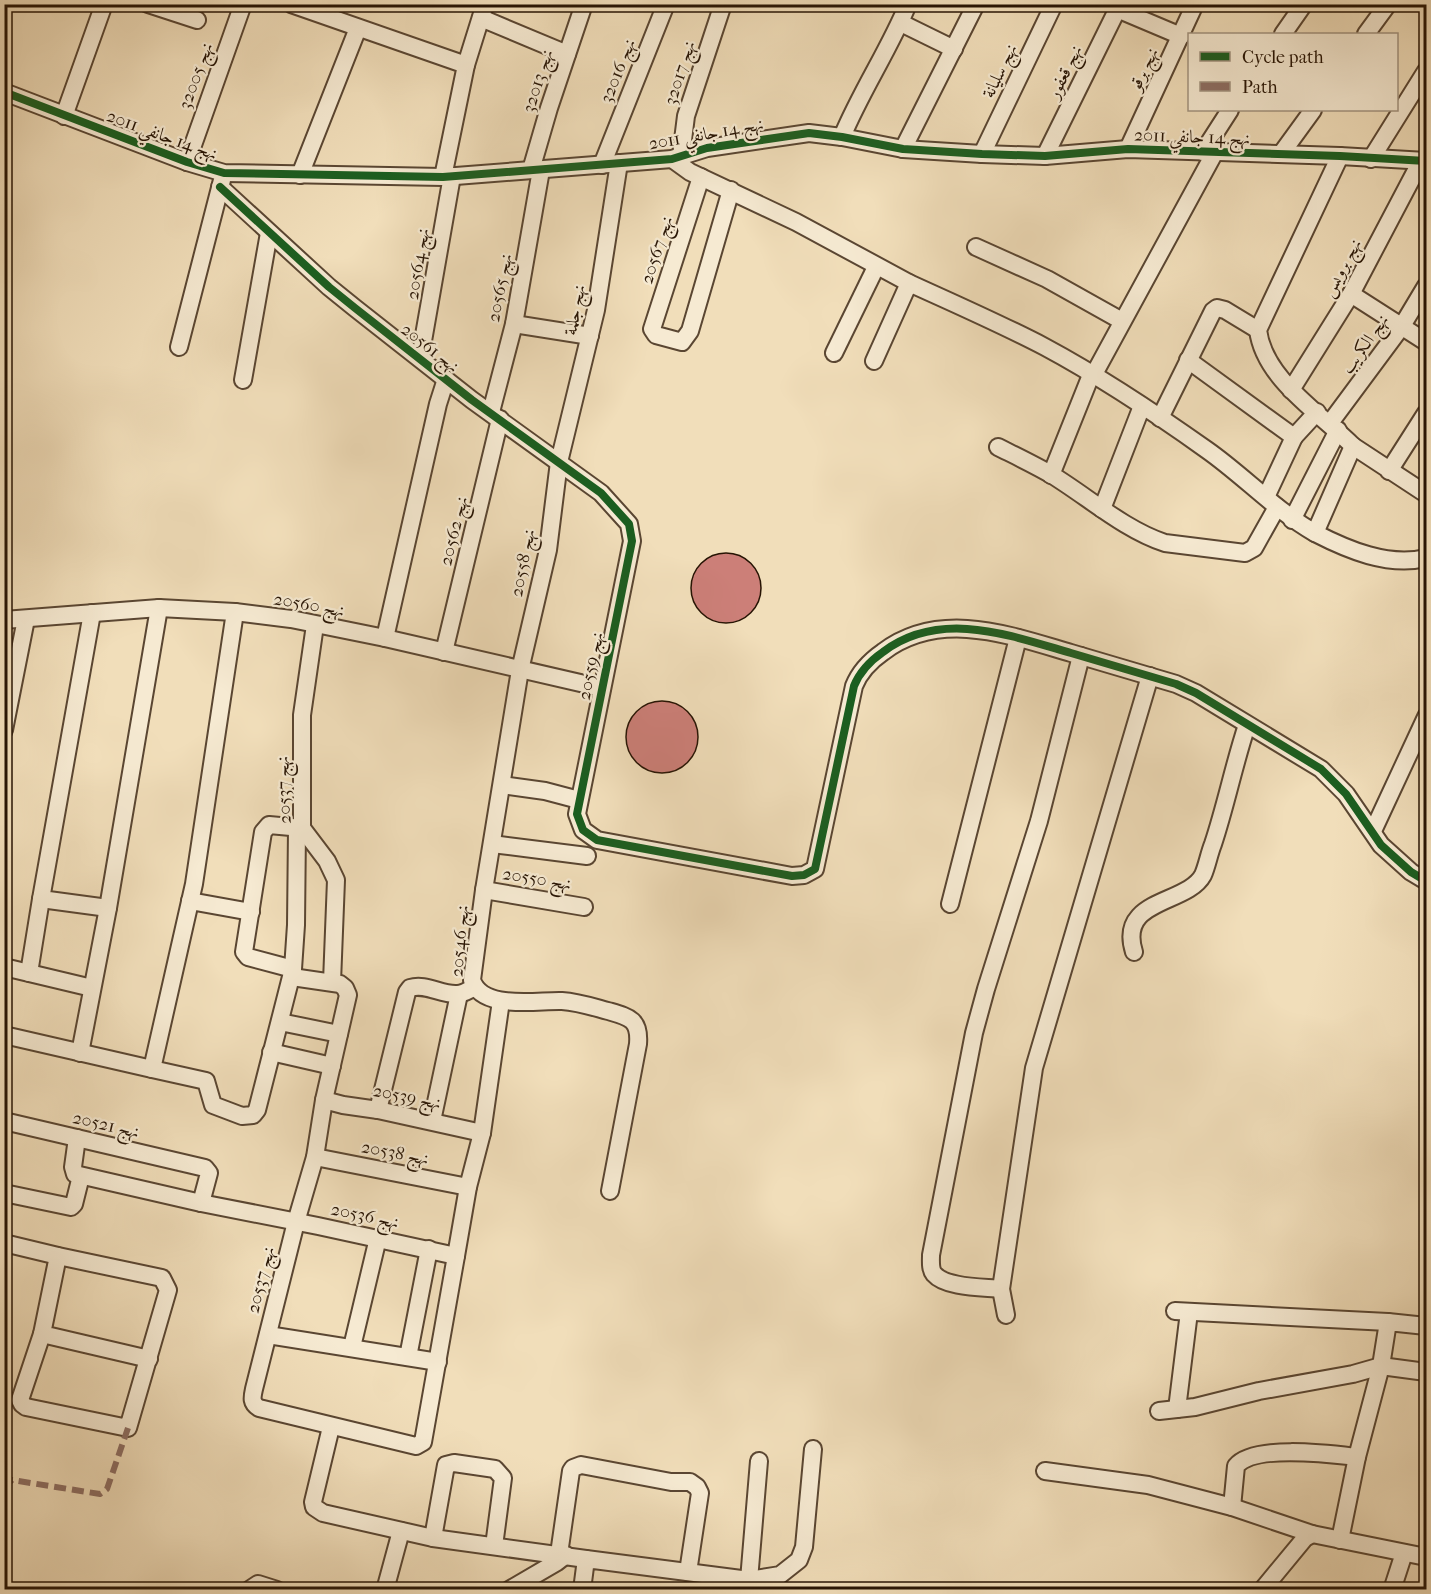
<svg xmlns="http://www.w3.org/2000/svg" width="1431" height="1594" viewBox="0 0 1431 1594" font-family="'IM FELL French Canon',Amiri,serif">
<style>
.building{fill:#cc7f78;stroke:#271404;stroke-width:1.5}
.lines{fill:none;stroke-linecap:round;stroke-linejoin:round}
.minor-casing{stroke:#5a4632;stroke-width:20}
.minor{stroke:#f6ead2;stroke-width:16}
.quiet{stroke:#8d6e63;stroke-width:6;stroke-dasharray:12 6;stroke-linecap:butt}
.cycleway-casing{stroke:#f6ead2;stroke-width:11}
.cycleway{stroke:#1b5e20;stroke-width:8}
.labels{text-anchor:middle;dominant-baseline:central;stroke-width:4.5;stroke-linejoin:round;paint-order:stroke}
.street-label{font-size:18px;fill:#271404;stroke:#f6ead2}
</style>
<rect width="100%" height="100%" fill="#f1deba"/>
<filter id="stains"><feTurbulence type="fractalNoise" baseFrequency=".00333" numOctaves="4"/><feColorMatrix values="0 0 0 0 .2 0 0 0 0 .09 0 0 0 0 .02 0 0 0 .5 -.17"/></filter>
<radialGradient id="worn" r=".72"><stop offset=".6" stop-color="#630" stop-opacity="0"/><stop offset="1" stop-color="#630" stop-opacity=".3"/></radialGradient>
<g class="building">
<circle cx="726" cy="588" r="35"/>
<circle cx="662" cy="737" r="36"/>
</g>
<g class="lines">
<g class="minor-casing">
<g id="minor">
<polyline points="148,4 197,20"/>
<polyline points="291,4 466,65 443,177"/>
<polyline points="1117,9 1181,36"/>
<polyline points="481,18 567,54"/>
<polyline points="901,23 954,49"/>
<polyline points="1283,34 1304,4"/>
<polyline points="1366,34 1388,4"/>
<polyline points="466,65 485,4"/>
<polyline points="4,92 187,162 224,173 443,177 672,159 707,148 809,133 842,137 903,149 982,154 1045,156 1128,149 1340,156 1426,161"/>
<polyline points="64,116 104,4"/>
<path d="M 842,137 C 861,91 889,50 908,4"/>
<polyline points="903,149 976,4"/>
<polyline points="1128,149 1195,4"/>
<polyline points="1203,152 1230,110"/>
<polyline points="982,154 1054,4"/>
<polyline points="1281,154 1313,110"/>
<polyline points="681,156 686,116 723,4"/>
<polyline points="1045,156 1120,4"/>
<polyline points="672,159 690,172 796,222 909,283"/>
<polyline points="1371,159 1426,71"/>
<polyline points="187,162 243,4"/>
<polyline points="602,165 666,4"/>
<polyline points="531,170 549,108 584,4"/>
<polyline points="300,175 358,28"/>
<polyline points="701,177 652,329 656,335 682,342 690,331 731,190"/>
<path d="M 220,187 L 329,287 L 355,308 L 472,400 L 601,493 L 629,524 L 632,541 L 577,814 L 583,830 L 597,840 L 792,876 L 804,875 L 815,869 L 854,686 C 860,671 870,661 883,652 C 940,609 1009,635 1071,653 C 1106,663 1141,674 1176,684 L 1196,693 L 1321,769 L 1346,794 L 1381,845 L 1411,872 L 1426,881"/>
<polyline points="976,247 1047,279 1122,321"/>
<polyline points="1351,294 1426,342"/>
<polyline points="514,324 590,336"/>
<polyline points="179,347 222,180"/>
<polyline points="834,353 876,267"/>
<polyline points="420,358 452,176"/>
<polyline points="1188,360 1294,437 1266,497"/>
<path d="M 874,361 L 909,283 C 955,304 1001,324 1045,347 C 1101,377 1155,413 1207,450 C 1244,476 1275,510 1315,533 L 1353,446 C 1320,413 1264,379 1258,330 L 1340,156"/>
<polyline points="1093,376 1215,152"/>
<polyline points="243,380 269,233"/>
<polyline points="1291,390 1351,294 1421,161"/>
<polyline points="491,412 514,324 541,170"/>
<polyline points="1160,418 1213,311 1217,308 1225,310 1258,330"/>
<polyline points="1330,423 1402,326 1426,286"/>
<polyline points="1294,437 1317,412"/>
<polyline points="1353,446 1426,494"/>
<path d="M 998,447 C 1016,456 1035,465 1052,475 C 1088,497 1125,530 1165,543 L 1245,553 L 1254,548 L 1277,507"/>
<polyline points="1389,471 1426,413"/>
<polyline points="1051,475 1091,375"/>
<polyline points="1102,509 1142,406"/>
<polyline points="1292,520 1338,430"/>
<path d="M 1315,533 C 1348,550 1388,567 1426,558"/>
<polyline points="235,612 194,884 152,1069 206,1081 213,1105 242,1116 253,1115 257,1110 293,969 296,925 297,829"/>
<polyline points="92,613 41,899 108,908"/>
<polyline points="4,620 159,608 235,612 291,619 385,638 602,688"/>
<polyline points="315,625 302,715 302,828 327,861 336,880 332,982"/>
<polyline points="385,638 438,404 446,379"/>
<polyline points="444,652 500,419"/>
<polyline points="4,730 26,619"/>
<polyline points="502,785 545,791 579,800"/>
<polyline points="1373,831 1426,717"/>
<polyline points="492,844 587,856"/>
<polyline points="484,890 584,907"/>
<polyline points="190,901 251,912"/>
<polyline points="950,904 1018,638"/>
<path d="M 1134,952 C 1117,898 1187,905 1203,875 C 1207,866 1209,854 1213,844 C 1226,805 1234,764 1247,725"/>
<polyline points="4,967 92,988"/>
<polyline points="293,969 248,957 244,952 263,832 269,825 302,828"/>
<polyline points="29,973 41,899"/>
<path d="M 292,977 L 340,984 L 345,988 L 348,995 L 324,1100 L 315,1157 L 296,1222 L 254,1389 C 252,1398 251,1403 259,1408 L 416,1446 L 423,1442 L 456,1256"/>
<polyline points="280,1022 339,1034"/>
<polyline points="4,1035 152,1069"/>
<polyline points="271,1052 332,1066"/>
<polyline points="80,1053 108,908 159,608"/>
<polyline points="324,1100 343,1105 378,1110 482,1133"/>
<path d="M 378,1110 L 407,992 L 410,988 C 426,983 441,995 457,994 C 463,994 469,990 475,987"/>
<polyline points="4,1121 205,1168 209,1173 201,1203"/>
<polyline points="432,1121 459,994"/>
<polyline points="77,1138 73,1167 75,1174 201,1203 318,1226 456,1256 468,1187 482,1133 501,1001"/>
<polyline points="315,1157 468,1187"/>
<path d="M 610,1191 L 638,1044 C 640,1019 629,1017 608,1011 C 593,1007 578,1002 562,1001 C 537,1000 482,1011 472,980 L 484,890 L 520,670 L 548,550 L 559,462 L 596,310 L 619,163"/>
<polyline points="4,1193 71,1207 74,1204 81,1176"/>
<polyline points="4,1243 58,1256 162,1278 168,1290 128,1428 26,1407 22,1404 20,1400 42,1334"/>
<polyline points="58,1256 42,1334 149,1359"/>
<path d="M 1001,1289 C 984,1287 946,1288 934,1274 C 930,1269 931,1261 931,1255 L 974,1033 L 986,989 L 1039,821 L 1081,656"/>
<polyline points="1175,1311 1388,1322"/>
<polyline points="1006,1315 1001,1289 1034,1068 1150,676"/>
<polyline points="268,1335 438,1362"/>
<polyline points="352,1347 378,1238"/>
<polyline points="408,1357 429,1249"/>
<polyline points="1177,1409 1189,1312"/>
<polyline points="1159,1411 1195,1407 1259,1391 1353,1374 1381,1366 1426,1372"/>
<polyline points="331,1427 313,1502 314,1507 323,1513 433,1538 586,1559"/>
<polyline points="1045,1471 1148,1485 1232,1507 1312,1534 1426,1557"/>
<path d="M 1232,1507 L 1236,1466 C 1254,1444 1331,1454 1357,1457"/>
<polyline points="433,1538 446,1465 454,1463 495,1469 503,1478 494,1546"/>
<polyline points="1340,1540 1357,1457 1381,1366 1388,1322 1426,1326"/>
<polyline points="559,1554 571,1471 573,1468 581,1465 671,1482 690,1482 697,1487 700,1493 688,1572"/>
<polyline points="749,1580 759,1461"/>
<polyline points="249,1590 258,1584 277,1590"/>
<polyline points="385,1590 401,1531"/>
<polyline points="509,1590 557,1562 566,1555"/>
<polyline points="582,1590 586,1559 749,1580 780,1575 799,1560 804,1547 813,1449"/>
<polyline points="1262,1590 1305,1538 1312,1534"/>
<polyline points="1392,1590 1404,1553"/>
</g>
</g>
<use href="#minor" class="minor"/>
<polyline class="quiet" points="4,1488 12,1480 100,1494 107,1489 128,1428"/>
<g class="cycleway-casing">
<g id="cycleway">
<polyline points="4,92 187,162 224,173 443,177 672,159 707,148 809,133 842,137 903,149 982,154 1045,156 1128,149 1340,156 1426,161"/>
<path d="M 220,187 L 329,287 L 355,308 L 472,400 L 601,493 L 629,524 L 632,541 L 577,814 L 583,830 L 597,840 L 792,876 L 804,875 L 815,869 L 854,686 C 860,671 870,661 883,652 C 940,609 1009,635 1071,653 C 1106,663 1141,674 1176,684 L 1196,693 L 1321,769 L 1346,794 L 1381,845 L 1411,872 L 1426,881"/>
</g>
</g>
<use href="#cycleway" class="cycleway"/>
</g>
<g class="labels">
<g class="street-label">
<text transform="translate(1144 69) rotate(-64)">نهج برقو</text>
<text transform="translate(618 71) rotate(-68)">نهج 32016</text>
<text transform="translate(1000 71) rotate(-64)">نهج سليانة</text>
<text transform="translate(1065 72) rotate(-64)">نهج قعفور</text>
<text transform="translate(680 73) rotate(-72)">نهج 32017</text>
<text transform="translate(196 76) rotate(-70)">نهج 32005</text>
<text transform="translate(538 81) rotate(-72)">نهج 32013</text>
<text transform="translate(706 134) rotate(-10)">نهج 14 جانفي 2011</text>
<text transform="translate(162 135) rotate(20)">نهج 14 جانفي 2011</text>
<text transform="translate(1192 137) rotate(2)">نهج 14 جانفي 2011</text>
<text transform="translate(657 250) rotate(-72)">نهج 20567</text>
<text transform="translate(418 264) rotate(-81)">نهج 20564</text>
<text transform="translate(1342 268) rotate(-61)">نهج برويس</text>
<text transform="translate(500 288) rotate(-79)">نهج 20565</text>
<text transform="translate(575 310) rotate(-79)">نهج جلمة</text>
<text transform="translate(1365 344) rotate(-54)">نهج الكريب</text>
<text transform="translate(430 348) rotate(38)">نهج 20561</text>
<text transform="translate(454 531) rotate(-76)">نهج 20562</text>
<text transform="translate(523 563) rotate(-79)">نهج 20558</text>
<text transform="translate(309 605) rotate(10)">نهج 20560</text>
<text transform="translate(591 666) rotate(-78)">نهج 20559</text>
<text transform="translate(284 790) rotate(-92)">نهج 20537</text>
<text transform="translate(537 879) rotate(9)">نهج 20550</text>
<text transform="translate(460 941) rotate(-85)">نهج 20546</text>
<text transform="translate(407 1097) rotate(11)">نهج 20539</text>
<text transform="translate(106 1125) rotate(13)">نهج 20521</text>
<text transform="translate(395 1153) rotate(11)">نهج 20538</text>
<text transform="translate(365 1216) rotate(12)">نهج 20536</text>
<text transform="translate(261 1280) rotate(-76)">نهج 20537</text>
</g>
</g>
<rect width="1431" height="1594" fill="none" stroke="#f1deba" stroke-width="24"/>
<rect x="6" y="6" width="1419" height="1582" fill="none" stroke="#271404" stroke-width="3"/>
<rect x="12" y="12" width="1407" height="1570" fill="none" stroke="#271404" stroke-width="1.5"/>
<rect x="1188" y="33" width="210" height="78" fill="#f6ead2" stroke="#a39480" stroke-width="1.5"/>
<rect x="1200" y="52" width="30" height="9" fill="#1b5e20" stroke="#a39480" stroke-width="1.5"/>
<text x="1242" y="63" font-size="18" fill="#271404">Cycle path</text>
<rect x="1200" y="82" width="30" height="9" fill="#8d6e63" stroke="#a39480" stroke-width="1.5"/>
<text x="1242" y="93" font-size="18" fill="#271404">Path</text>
<rect width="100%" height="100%" filter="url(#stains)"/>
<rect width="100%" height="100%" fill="url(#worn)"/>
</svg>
